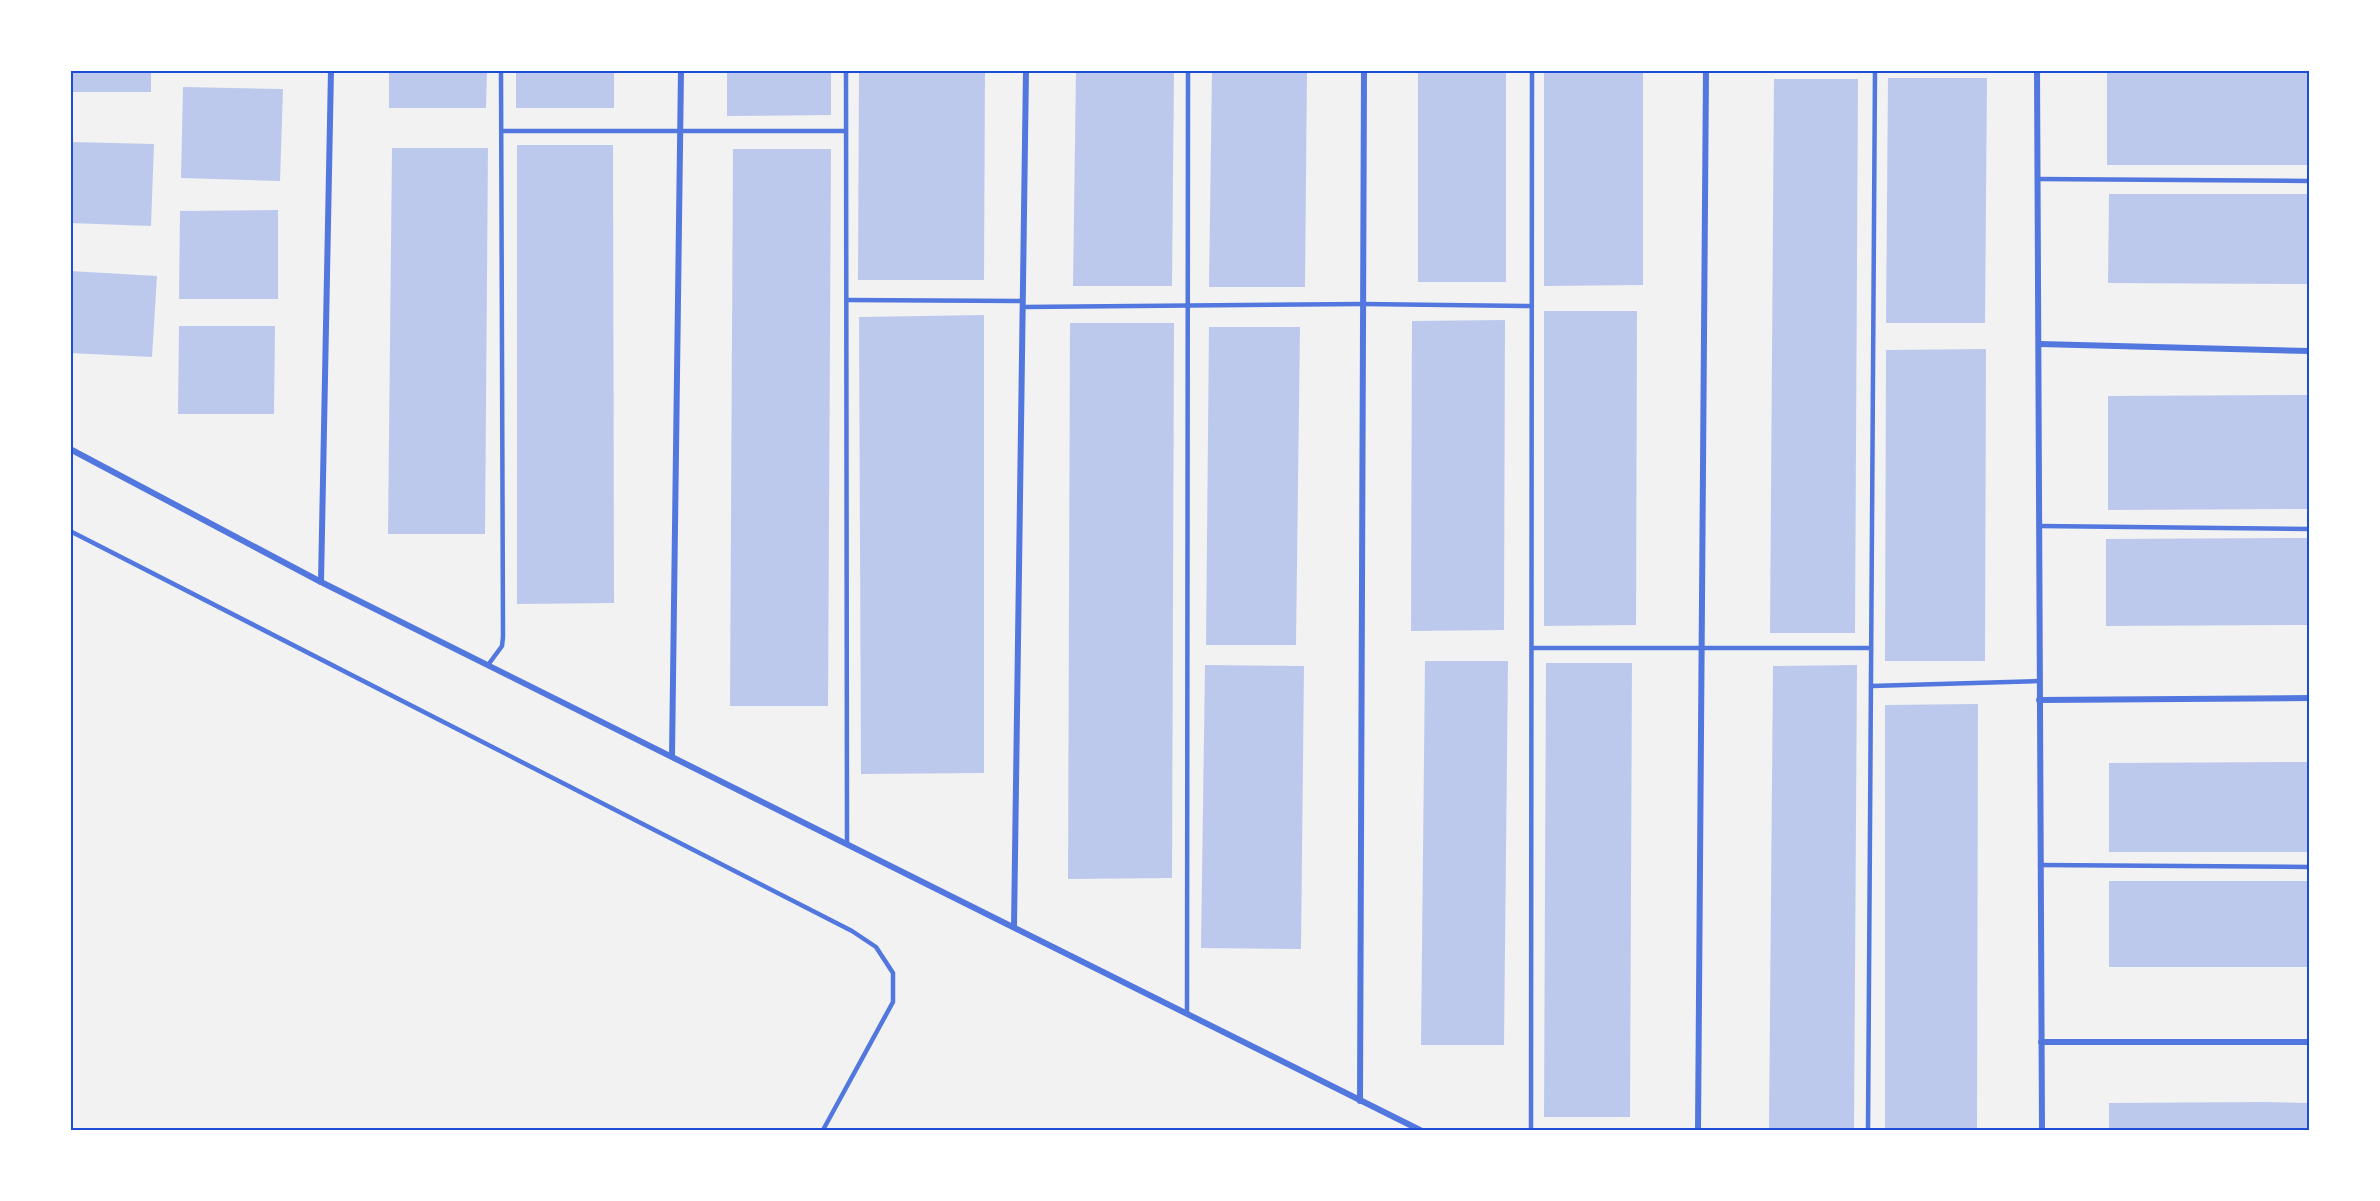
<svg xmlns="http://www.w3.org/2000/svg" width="2380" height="1201" viewBox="0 0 2380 1201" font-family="Overpass,sans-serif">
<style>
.building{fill:#bdc9ec}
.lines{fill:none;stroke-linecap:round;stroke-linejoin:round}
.service{stroke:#5277de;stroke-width:4.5}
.minor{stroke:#5277de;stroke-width:6}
.neatline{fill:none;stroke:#1d4ed8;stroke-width:2}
</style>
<rect width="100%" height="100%" fill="#f2f2f2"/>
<g class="building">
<rect x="70" y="70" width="81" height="22"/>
<polygon points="389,70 487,70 486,108 389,108"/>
<rect x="516" y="70" width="98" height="38"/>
<polygon points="727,70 831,70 831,115 727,116"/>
<polygon points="859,70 985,70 984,280 858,280"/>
<polygon points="1076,70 1174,70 1172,286 1073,286"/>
<polygon points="1212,70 1307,70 1305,287 1209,287"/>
<rect x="1418" y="70" width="88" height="212"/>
<polygon points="1544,70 1643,70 1643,285 1544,286"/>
<rect x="2107" y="72" width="203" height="93"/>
<polygon points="1888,78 1987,78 1985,323 1886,323"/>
<polygon points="1774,79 1858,79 1855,633 1770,633"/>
<polygon points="183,87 283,89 280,181 181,178"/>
<polygon points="70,142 154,144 151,226 70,223"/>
<polygon points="517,145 613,145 614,603 517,604"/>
<polygon points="392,148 488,148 485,534 388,534"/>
<polygon points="733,149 831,149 828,706 730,706"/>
<polygon points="2109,194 2310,194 2310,284 2108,283"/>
<polygon points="278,210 278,299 179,299 180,211"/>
<polygon points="70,271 157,276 152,357 70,353"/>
<polygon points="1544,311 1637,311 1636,625 1544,626"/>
<polygon points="984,315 984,773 861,774 859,317"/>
<polygon points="1505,320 1504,630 1411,631 1412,321"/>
<polygon points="1070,323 1174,323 1172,878 1068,879"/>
<polygon points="179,326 275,326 274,414 178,414"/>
<polygon points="1209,327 1300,327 1296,645 1206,645"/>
<polygon points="1986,349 1985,661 1885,661 1886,350"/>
<polygon points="2310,395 2310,509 2108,510 2108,396"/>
<polygon points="2310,538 2310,625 2106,626 2106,539"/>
<polygon points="1425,661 1508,661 1504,1045 1421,1045"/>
<polygon points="1546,663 1632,663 1630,1117 1544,1117"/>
<polygon points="1205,665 1304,666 1301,949 1201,948"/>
<polygon points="1857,665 1854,1130 1769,1130 1773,666"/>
<polygon points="1978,704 1977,1130 1885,1130 1885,705"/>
<polygon points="2310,762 2310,852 2109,852 2109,763"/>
<rect x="2109" y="881" width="201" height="86"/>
<polygon points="2262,1102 2310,1103 2310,1130 2109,1130 2109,1103"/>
</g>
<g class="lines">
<g class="service">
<polyline points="846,70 847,844"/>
<polyline points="502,131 846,131"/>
<polyline points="2038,179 2310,181"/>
<polyline points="847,300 1023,301"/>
<polyline points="1023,307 1363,304 1532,306"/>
<polyline points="2040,526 2310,529"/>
<polyline points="70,531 852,931 876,947 893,973 893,1002 823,1130"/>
<polyline points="1532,648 1871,648"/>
<polyline points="488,665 502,646 503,637 501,70"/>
<polyline points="1871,686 2039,681"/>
<polyline points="2040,865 2310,867"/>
<polyline points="1187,1014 1188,70"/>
<polyline points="1531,1130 1532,70"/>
<polyline points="1868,1130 1875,70"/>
</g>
<g class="minor">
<polyline points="2037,70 2042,1130"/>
<polyline points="2040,344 2310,351"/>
<polyline points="70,449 321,582 1420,1130"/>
<polyline points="321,582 331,70"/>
<polyline points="2039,700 2310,698"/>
<polyline points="672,756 681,70"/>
<polyline points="1014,927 1026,70"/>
<polyline points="2041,1042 2310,1042"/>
<polyline points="1360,1101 1364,70"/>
<polyline points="1698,1130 1706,70"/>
</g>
</g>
<rect width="2380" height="1201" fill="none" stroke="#ffffff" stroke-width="144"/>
<rect x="72" y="72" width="2236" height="1057" class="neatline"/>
</svg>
